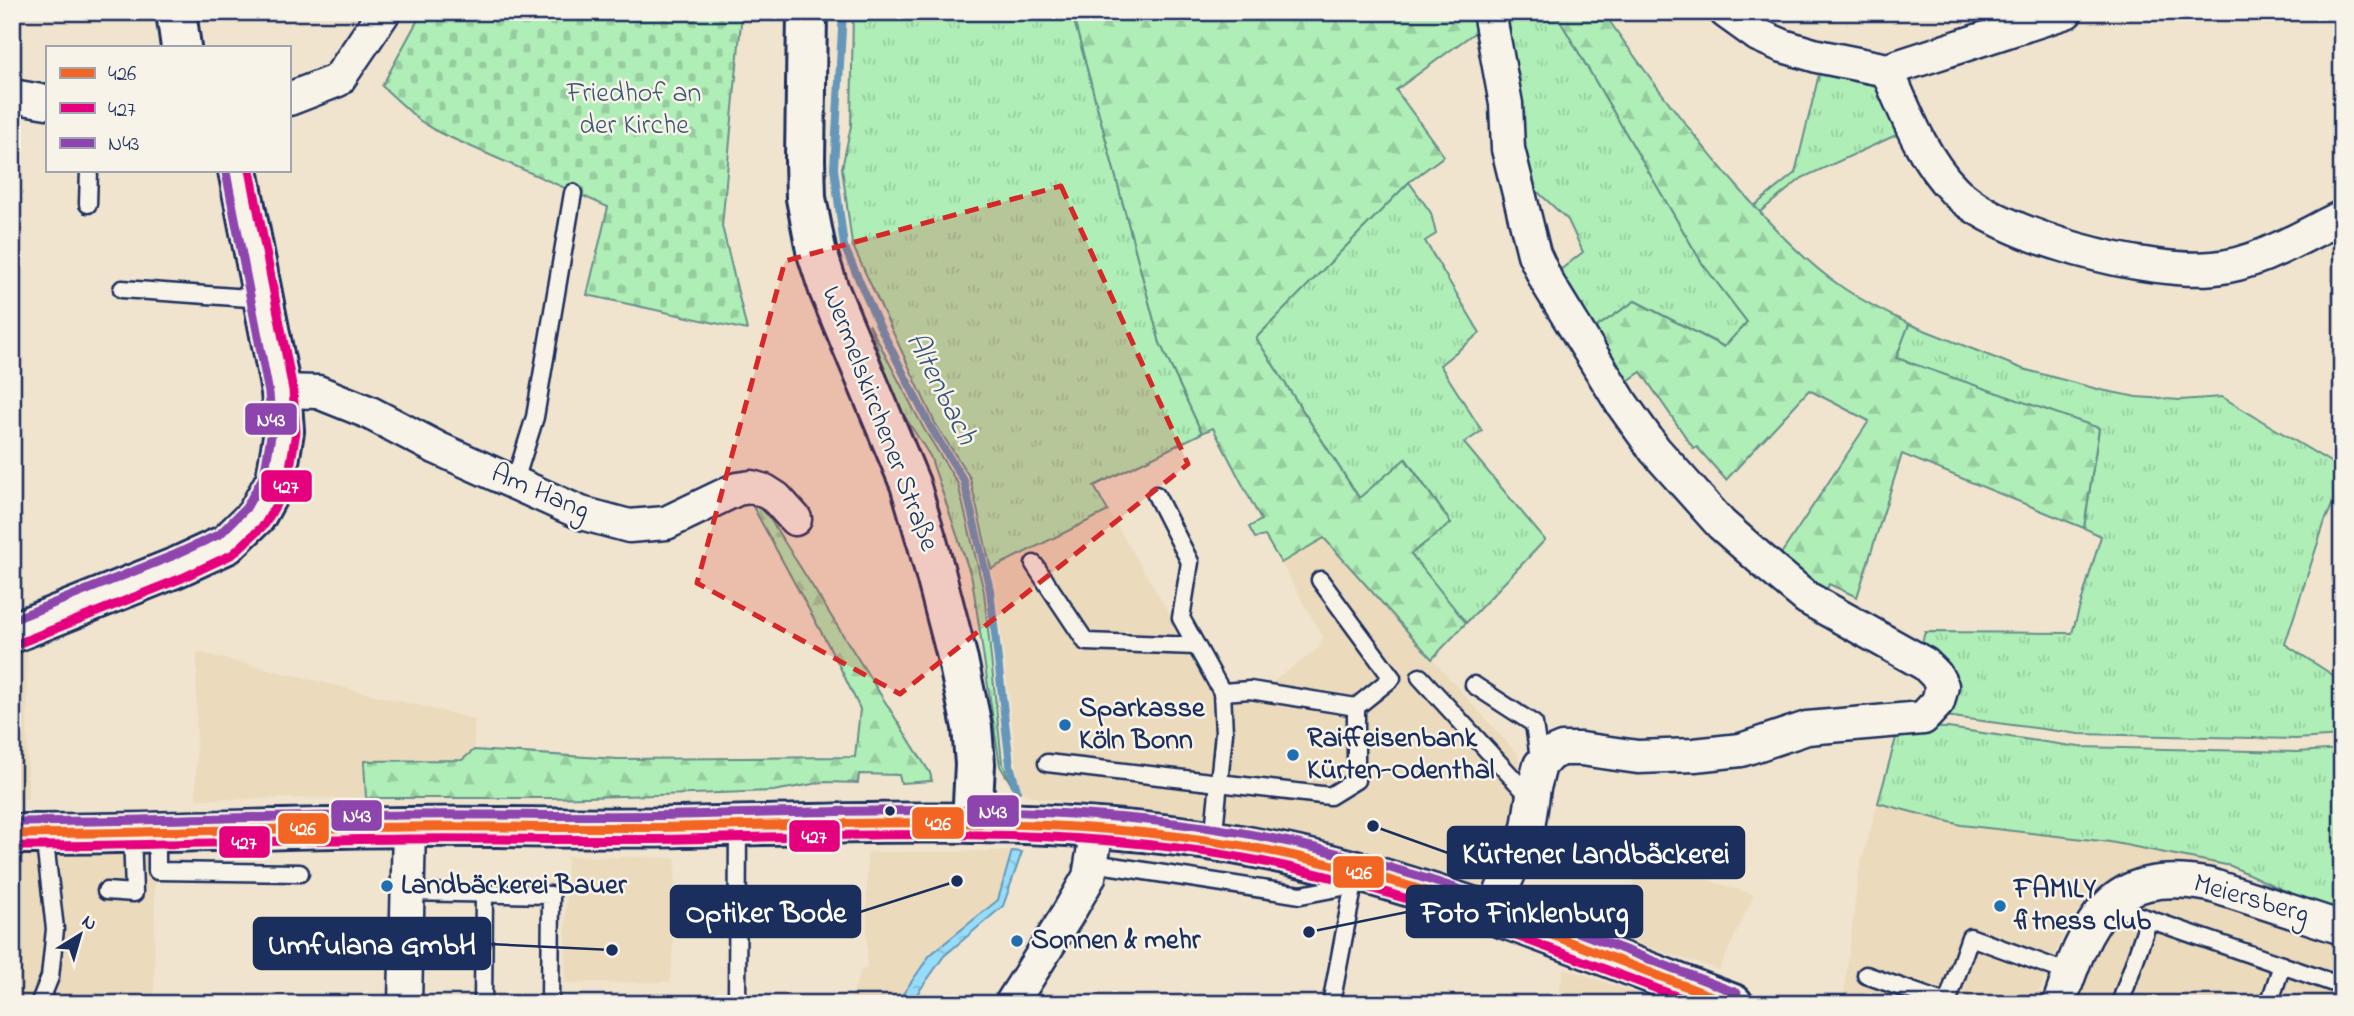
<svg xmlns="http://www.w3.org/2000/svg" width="2354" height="1016" viewBox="0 0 2354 1016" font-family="'Indie Flower',sans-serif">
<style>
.built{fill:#ebdabc}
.grass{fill:url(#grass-tufts);stroke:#658e8a;stroke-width:2}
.forest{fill:url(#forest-firs);stroke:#658e8a;stroke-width:2}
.cemetery{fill:url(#cemetery-stones);stroke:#658e8a;stroke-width:2}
.water{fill:url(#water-ripples);stroke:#6597bb;stroke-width:2}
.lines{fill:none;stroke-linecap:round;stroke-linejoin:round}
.stream{stroke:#6597bb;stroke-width:8}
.service-casing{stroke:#1b2f5e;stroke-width:21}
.minor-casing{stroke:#1b2f5e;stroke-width:37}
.tertiary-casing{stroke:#1b2f5e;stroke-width:44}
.secondary-casing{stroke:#1b2f5e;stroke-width:44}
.service{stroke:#f7f3e8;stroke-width:16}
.minor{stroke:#f7f3e8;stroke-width:32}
.tertiary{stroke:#f7f3e8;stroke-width:38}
.secondary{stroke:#f7f3e8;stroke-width:38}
.bus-1-casing{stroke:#f7f3e8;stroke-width:14}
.bus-2-casing{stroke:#f7f3e8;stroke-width:14}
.bus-3-casing{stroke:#f7f3e8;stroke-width:14}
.bus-1{stroke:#f26522;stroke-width:9}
.bus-2{stroke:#e5007d;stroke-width:9}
.bus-3{stroke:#8e44ad;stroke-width:9}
.marked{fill:#d62828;fill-opacity:0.2;stroke:#d62828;stroke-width:5;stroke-dasharray:14 9;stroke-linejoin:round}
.poi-dot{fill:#1f6fb2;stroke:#f7f3e8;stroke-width:2.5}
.bus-dot{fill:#1b2f5e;stroke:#f7f3e8;stroke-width:2.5}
.labels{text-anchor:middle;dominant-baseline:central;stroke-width:5;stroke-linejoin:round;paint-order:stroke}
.park-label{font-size:28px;fill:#395570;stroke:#f7f3e8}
.street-label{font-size:28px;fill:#1b2f5e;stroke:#f7f3e8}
.poi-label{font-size:28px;font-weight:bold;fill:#1b2f5e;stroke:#f7f3e8;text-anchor:start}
.water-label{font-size:30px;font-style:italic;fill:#34527d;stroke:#f7f3e8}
.leader{fill:none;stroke:#1b2f5e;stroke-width:2.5}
.callout-dot{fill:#1b2f5e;stroke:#f7f3e8;stroke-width:2.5}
.callout{fill:#1b2f5e;stroke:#1b2f5e;stroke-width:2.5}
.callout-label{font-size:30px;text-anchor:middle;font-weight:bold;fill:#fff}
.line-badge{stroke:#f7f3e8;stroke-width:2.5}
.badge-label{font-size:19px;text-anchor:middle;font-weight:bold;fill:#fff}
</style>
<defs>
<pattern id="grass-tufts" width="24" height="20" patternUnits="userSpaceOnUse" patternTransform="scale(1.75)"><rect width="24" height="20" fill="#afeeb6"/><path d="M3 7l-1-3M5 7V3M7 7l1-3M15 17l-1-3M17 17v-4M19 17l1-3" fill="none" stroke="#96cc9f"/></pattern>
<pattern id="forest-firs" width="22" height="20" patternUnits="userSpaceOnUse" patternTransform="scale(1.75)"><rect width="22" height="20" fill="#afeeb6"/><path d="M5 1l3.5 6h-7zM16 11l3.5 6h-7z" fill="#96cc9f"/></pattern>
<pattern id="cemetery-stones" width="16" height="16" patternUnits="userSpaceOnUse" patternTransform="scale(1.75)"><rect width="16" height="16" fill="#afeeb6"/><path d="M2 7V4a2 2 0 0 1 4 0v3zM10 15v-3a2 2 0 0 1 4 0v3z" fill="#96cc9f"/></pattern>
<pattern id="water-ripples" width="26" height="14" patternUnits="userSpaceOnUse" patternTransform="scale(1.75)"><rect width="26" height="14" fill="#97dcf9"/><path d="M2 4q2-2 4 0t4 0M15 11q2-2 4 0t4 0" fill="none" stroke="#82bdd8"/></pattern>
</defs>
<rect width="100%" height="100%" fill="#f0e4ce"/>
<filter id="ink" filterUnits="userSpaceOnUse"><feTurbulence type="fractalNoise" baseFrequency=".0143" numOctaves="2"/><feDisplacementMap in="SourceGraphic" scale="14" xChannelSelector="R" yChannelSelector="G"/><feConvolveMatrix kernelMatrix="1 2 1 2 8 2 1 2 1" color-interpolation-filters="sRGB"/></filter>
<g filter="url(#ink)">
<g class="built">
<polygon points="1108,511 1224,705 1253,696 1319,648 1323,637 1281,563 1324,538 1518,755 1522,823 1496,874 1477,889 1312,837 1155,812 1041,799 1020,792 996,589 991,569"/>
<polygon points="27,646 28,799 12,799 12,651"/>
<polygon points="197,652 474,719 474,750 462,760 364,761 366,798 196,799"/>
<polygon points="1878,803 1961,825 2110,842 2216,864 2213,869 2164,867 2133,872 2105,884 2083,904 2066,928 2034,1004 1851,1004 1843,1001 1859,870"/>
<polygon points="155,850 154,1004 12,1004 12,855"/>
<polygon points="1012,851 998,900 930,955 896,1004 849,1004 861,970 867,968 867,852"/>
<polygon points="567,856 676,858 671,982 565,983"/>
<polygon points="1640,858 1754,895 1719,970 1619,938"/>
<polygon points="2157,896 2197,896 2319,933 2342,943 2342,1004 2077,1004 2091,955 2121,909"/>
<polygon points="1564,968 1666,1004 1557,1004"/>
</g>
<g class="grass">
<polygon points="853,12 1072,12 1160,343 1202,433 1094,486 1108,511 991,569 970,478 935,423 852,244 842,168 851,126"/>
<polygon points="1496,12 1555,12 1702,263 1747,322 1725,347 1635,301 1588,333 1554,275 1583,252 1568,220 1525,180"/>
<polygon points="1820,70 1873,76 1905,131 1802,178 1760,212 1754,206 1795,173"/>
<polygon points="1409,182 1431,213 1436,234 1425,241 1480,333 1440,365 1482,431 1464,443 1545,540 1466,623 1410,554 1451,523 1406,459 1360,499 1256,338"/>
<polygon points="869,324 924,429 958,484 984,592 1002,762 1013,787 1000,766 972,579 930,456 898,406"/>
<polygon points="1909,324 2023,369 2101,390 2137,397 2180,400 2222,397 2342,469 2342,483 2325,521 2285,644 2342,681 2342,736 2296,739 2079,734 1938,715 1919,653 1925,632 2072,633 2101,536 2084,528 2099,429 1896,358"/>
<polygon points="1899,727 1948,728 2079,747 2297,752 2342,749 2342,897 2329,911 2231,866 2110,842 1961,825 1878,803"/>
</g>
<g class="forest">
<polygon points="1072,12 1484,12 1485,25 1396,90 1444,156 1409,182 1256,338 1359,498 1405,459 1451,523 1411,554 1466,623 1432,659 1324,538 1281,563 1265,536 1255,538 1249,527 1261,520 1213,428 1202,433 1160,343"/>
<path d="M 1555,12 L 1603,12 C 1647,75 1692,136 1743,193 C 1772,226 1803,260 1839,285 C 1861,301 1885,312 1909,324 L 1896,358 L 2099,428 L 2084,528 L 1902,454 L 1857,597 L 1829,584 L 1822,601 L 1775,563 L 1869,421 L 1809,390 L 1726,480 L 1697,447 L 1694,449 L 1641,372 L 1620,386 L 1588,333 L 1635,301 L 1724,347 L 1747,322 L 1702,263 Z"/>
<polygon points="752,505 763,510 770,519 930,773 932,781 901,783 899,775 859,774 858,783 825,782 773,791 693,794 550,798 366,798 364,761 462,760 474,750 618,759 855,757 860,709 837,661"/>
</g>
<polygon class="cemetery" points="422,12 742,12 722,226 747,330 587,295 608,207 440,133 419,120 382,86"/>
<polygon class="water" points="1012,851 1022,852 1003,906 944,956 910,1004 896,1004 930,955 998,900"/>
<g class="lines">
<polyline class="stream" points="843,12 834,168 844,246 877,321 930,426 964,481 990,590 1010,765 1017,790"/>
<g class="service-casing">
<g id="service">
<polyline points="88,204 89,170"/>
<polyline points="122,289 263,299"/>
<polyline points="514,484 535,417 573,193"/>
<polyline points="1156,495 1190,562 1181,618 1222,692 1224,733 1213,841"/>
<polyline points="1034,564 1086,642 1196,646"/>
<polyline points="1420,677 1532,799"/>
<polyline points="1474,685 1534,724 1540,765"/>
<polyline points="1222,692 1250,690 1356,707"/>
<polyline points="1047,763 1330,796 1356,780 1356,707 1392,678 1320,580"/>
<polyline points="157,831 157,871 300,873"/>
<polyline points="1093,863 1301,895 1353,885"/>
<polyline points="106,891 134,893 132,832"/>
<polyline points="408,892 551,895 550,1004"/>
<polyline points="2108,905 2342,986"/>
<polyline points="1866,975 1949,1004"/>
<polyline points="737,1002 738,826"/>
<polyline points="1947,1003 1970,937 2069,973"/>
<polyline points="39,1004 50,977 55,929 44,834"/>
<polyline points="483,1004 484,894"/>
<polyline points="1331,1004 1355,878"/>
<polyline points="2120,1004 2149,919"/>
<polyline points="2269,1004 2282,965"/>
</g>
</g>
<g class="minor-casing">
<g id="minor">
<polyline points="1489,12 1506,104 1508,149 1534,254 1547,282 1622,404 1655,450 1721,524 1771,568 1807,598 1925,664 1936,675 1942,686 1938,702 1923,718 1807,728 1741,750 1694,755 1638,757 1581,749 1562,749 1550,754 1540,765 1534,788 1528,828 1491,916"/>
<polyline points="1726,12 1758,35 1783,46 1817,56 1887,70 2066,12"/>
<path d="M 1887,70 C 1905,111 1922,158 1954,190 C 1999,237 2150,275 2214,268 C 2259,264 2302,236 2342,217"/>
<polyline points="12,96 47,102"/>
<polyline points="289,99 338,80 384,12"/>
<polyline points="281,391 318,392 368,412 437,448 581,513 629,526 666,523 737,489 751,487 765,491 776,498 795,519"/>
<polyline points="405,1004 409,827"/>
<polyline points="1011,1004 1066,917 1089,877 1097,829"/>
<path d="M 2059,1004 C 2087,921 2109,866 2210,885 L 2342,928"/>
</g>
</g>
<g class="tertiary-casing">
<polyline id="tertiary" points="807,12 805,160 806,198 816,250 829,290 910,484 928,545 958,660 972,727 975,764 972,823"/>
</g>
<g class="secondary-casing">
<g id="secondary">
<polyline points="176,12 181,47"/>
<polyline points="12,633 177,567 227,544 256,516 276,480 284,431 281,391 238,170"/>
<path d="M 12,834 C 144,834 276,828 407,827 C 498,826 589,829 680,827 C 875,823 1074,812 1266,850 C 1426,881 1581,948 1733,1004"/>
</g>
</g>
<use href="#service" class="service"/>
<use href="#minor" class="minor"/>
<use href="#tertiary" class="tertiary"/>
<use href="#secondary" class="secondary"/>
<g class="bus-1-casing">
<path id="bus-1" d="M 12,834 C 144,833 276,828 407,827 C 498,826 589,829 679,827 C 875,823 1073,813 1266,850 C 1427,881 1579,946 1732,1004"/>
</g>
<g class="bus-2-casing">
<g id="bus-2">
<polyline points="17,644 182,578 233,554 265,524 287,485 296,432 293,390 250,170"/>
<path d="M 12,846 C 144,846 276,840 407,839 C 499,838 591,841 682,839 C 877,835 1073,824 1265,862 C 1414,892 1556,951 1697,1004"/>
</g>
</g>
<g class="bus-3-casing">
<g id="bus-3">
<polyline points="12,620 172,556 220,534 246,508 264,476 272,430 269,393 226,172"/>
<path d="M 12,822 C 144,821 276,816 408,815 C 499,814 590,817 681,815 C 877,811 1076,800 1270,838 C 1431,870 1584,935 1737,993"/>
</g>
</g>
<use href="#bus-1" class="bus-1"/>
<use href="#bus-2" class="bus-2"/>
<use href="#bus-3" class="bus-3"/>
</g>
</g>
<path class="marked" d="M 1061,186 L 1188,464 L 900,694 L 697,583 L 785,261 Z"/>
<g class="poi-dot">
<circle cx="1065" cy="725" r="7"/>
<circle cx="1293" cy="755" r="7"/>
<circle cx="387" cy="886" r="7"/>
<circle cx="2000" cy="906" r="7"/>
<circle cx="1017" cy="941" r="7"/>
</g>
<circle class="bus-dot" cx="890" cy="811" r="6"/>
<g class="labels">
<g class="park-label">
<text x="634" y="94">Friedhof an<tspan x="634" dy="32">der Kirche</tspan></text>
</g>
<g class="street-label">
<text transform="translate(879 419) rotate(69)">Wermelskirchener Straße</text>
<text transform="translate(540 493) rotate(23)">Am Hang</text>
<text transform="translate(2251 900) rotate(16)">Meiersberg</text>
</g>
<g class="poi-label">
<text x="1079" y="709">Sparkasse<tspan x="1079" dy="32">Köln Bonn</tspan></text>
<text x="1307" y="739">Raiffeisenbank<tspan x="1307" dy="32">Kürten-Odenthal</tspan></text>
<text x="401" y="886">Landbäckerei Bauer</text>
<text x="2014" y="890">FAMILY<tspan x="2014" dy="32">fitness club</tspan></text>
<text x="1031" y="941">Sonnen &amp; mehr</text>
</g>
<g class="water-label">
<text transform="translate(940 389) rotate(63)">Altenbach</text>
</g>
</g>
<path class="leader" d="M1373 826L1448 853M1309 932L1407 912M957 881L860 912M612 950L490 944"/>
<g class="callout-dot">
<circle cx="1373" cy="826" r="7"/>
<circle cx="1309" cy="932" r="7"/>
<circle cx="957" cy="881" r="7"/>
<circle cx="612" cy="950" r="7"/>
</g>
<g class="callout">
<rect x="1448" y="827" width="296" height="51" rx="7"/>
<rect x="1407" y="886" width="235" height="51" rx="7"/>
<rect x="671" y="886" width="189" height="51" rx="7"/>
<rect x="254" y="918" width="236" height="51" rx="7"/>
</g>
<g class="callout-label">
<text x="1596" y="863">Kürtener Landbäckerei</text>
<text x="1525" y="922">Foto Finklenburg</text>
<text x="766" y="922">Optiker Bode</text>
<text x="372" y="954">Umfulana GmbH</text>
</g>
<g class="line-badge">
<rect x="244" y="402" width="54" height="34" rx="7" fill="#8e44ad"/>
<rect x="260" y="469" width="53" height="34" rx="7" fill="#e5007d"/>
<rect x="966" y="794" width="54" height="34" rx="7" fill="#8e44ad"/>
<rect x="330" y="799" width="53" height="33" rx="7" fill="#8e44ad"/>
<rect x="911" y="806" width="54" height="34" rx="7" fill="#f26522"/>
<rect x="277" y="812" width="53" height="33" rx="7" fill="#f26522"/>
<rect x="788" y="819" width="53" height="34" rx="7" fill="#e5007d"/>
<rect x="218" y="825" width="53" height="34" rx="7" fill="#e5007d"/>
<rect x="1332" y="855" width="53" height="34" rx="7" fill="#f26522"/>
</g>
<g class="badge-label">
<text x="271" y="426">N43</text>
<text x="286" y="493">427</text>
<text x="993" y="818">N43</text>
<text x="357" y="822">N43</text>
<text x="938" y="830">426</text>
<text x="303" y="835">426</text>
<text x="814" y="843">427</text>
<text x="244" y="849">427</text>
<text x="1359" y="879">426</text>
</g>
<rect width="2354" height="1016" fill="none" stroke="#f7f3e8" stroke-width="42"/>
<rect x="21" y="21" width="2312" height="974" fill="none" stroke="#1b2f5e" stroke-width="2.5" filter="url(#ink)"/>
<rect x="46" y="46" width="245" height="126" fill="#f7f3e8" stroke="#9fa5b1" stroke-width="2"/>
<rect x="60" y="68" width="35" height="10" fill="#f26522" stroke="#9fa5b1" stroke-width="2"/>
<text x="108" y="80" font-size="21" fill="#1b2f5e">426</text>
<rect x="60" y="103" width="35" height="10" fill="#e5007d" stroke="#9fa5b1" stroke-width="2"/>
<text x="108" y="116" font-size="21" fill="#1b2f5e">427</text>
<rect x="60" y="138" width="35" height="10" fill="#8e44ad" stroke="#9fa5b1" stroke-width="2"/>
<text x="108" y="150" font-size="21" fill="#1b2f5e">N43</text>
<g transform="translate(80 935) rotate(37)" stroke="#f7f3e8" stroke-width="5" paint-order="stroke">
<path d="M0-5L12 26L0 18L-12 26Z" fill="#1b2f5e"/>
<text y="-10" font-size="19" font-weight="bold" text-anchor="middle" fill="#1b2f5e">N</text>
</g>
</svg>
